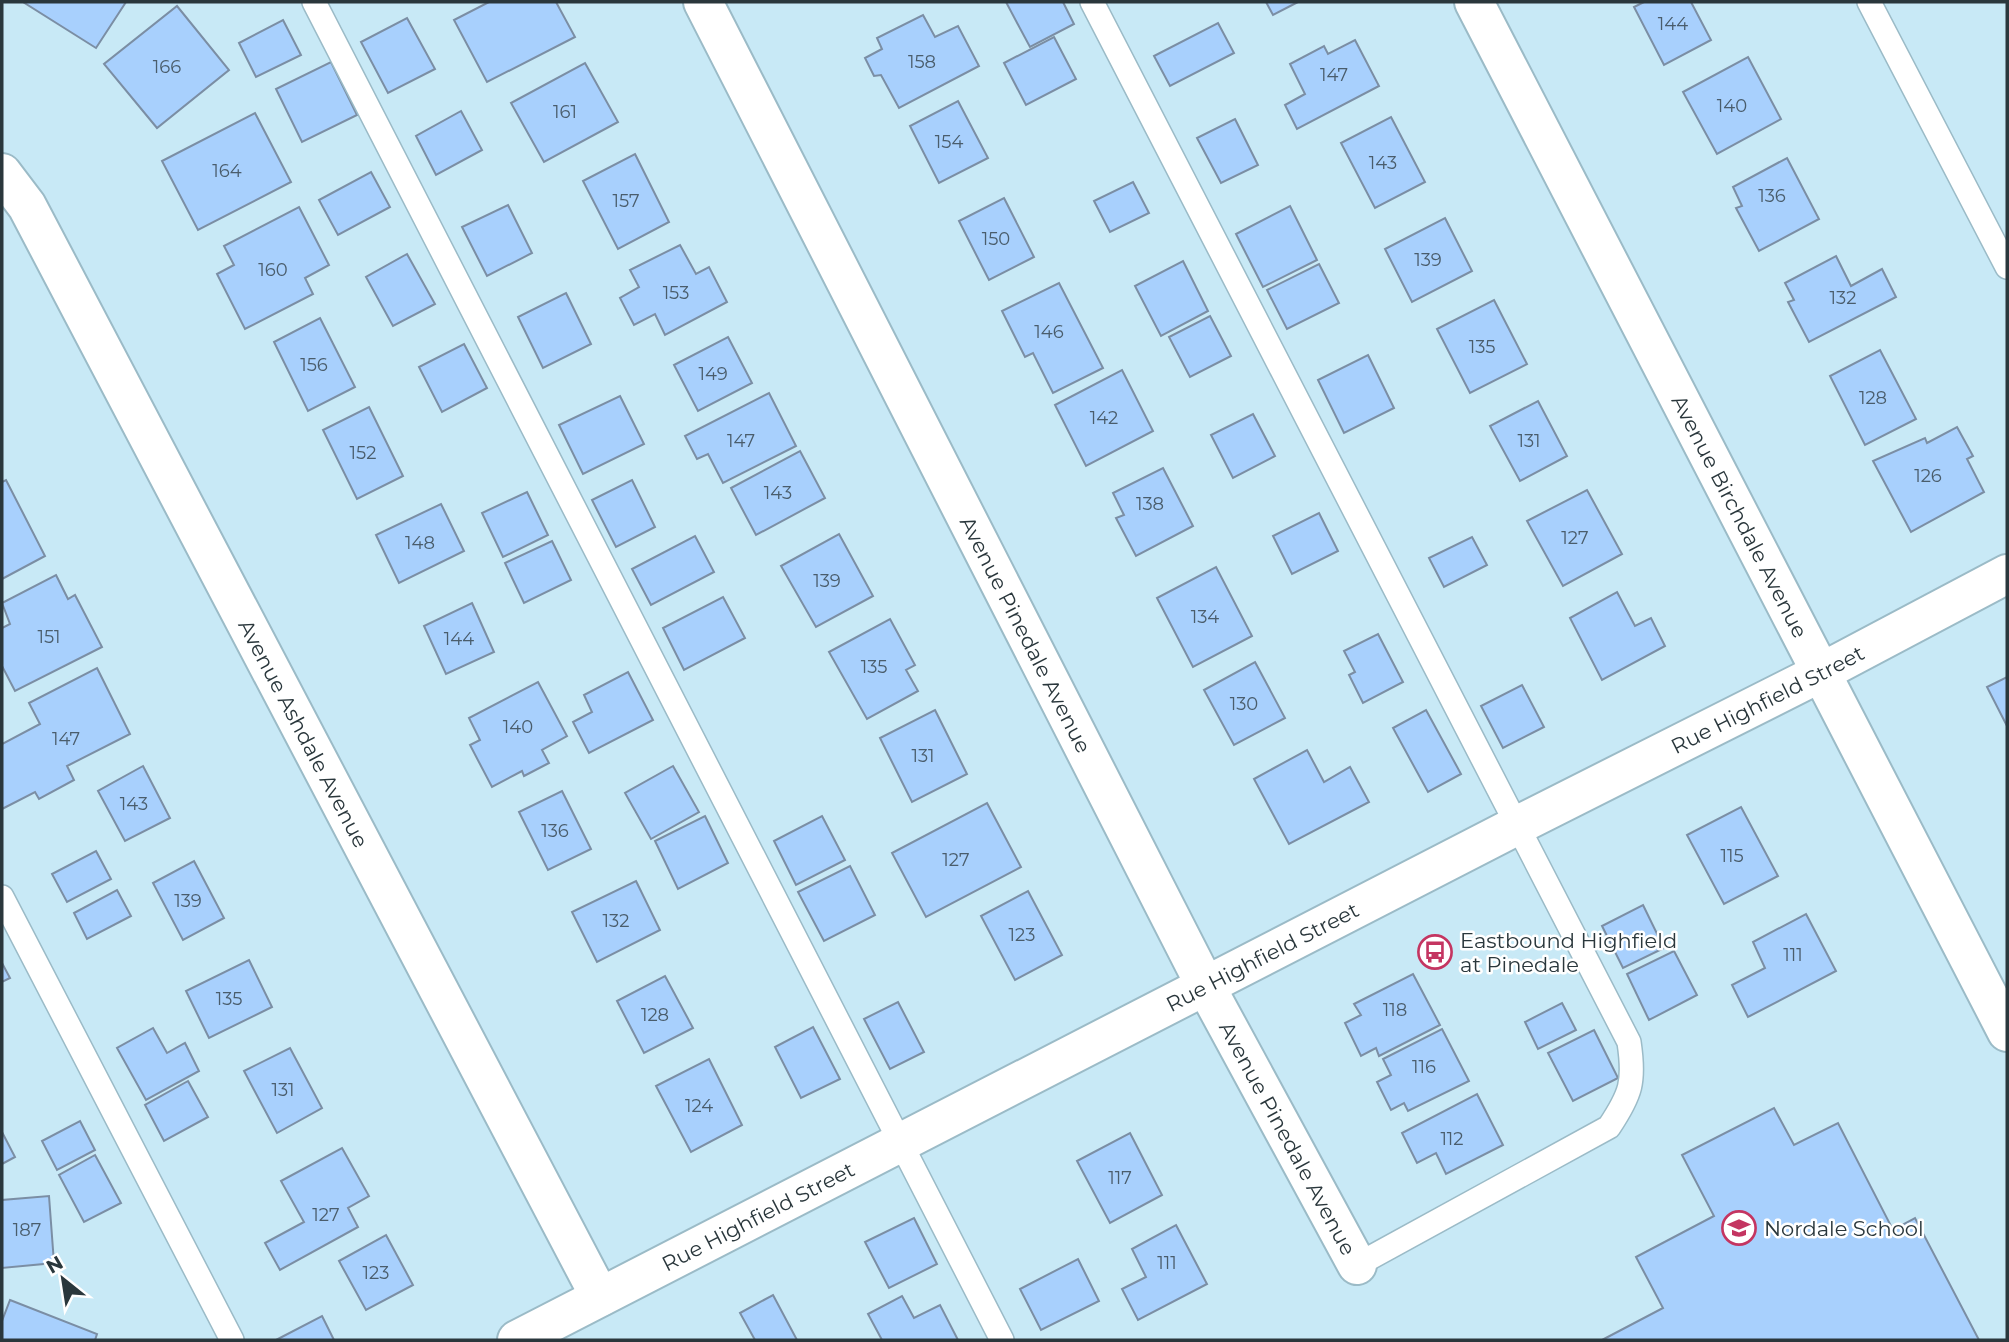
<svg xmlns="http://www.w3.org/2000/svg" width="2009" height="1342" viewBox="0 0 2009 1342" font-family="Montserrat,sans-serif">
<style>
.building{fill:#a8d0fd;stroke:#7b8ea4;stroke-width:2}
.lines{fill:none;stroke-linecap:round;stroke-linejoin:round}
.lane-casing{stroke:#9bbbc7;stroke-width:26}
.street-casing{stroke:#9bbbc7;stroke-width:42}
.lane{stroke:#fff;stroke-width:23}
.street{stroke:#fff;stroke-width:38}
.labels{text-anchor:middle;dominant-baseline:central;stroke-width:5;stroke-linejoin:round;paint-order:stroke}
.number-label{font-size:18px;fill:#4a5d6c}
.street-label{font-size:21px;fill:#2a373c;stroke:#fff}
.poi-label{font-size:21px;fill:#2a373c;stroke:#fff;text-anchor:start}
</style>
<rect width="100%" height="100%" fill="#c8e9f6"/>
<g class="building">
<polygon points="23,2 126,2 96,48"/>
<polygon points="489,2 556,2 575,37 487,82 454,20"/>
<polygon points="1006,2 1063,2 1074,24 1030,47"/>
<polygon points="1266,2 1298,2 1273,15"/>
<polygon points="1644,2 1691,2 1711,40 1664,65 1634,7"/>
<polygon points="177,6 229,70 157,128 104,64"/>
<polygon points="923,15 935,37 958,26 979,66 899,108 881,75 874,76 865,58 882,49 877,38"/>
<polygon points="407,18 435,69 388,93 361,42"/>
<polygon points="283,20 301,55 256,77 239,43"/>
<polygon points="1218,23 1234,53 1170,86 1154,56"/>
<polygon points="1054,37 1076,79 1026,105 1004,63"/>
<polygon points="1355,40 1379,86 1297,129 1285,105 1305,94 1290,64 1324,46 1328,54"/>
<polygon points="1748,57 1781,119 1717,154 1683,92"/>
<polygon points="331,62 357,115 302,142 276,89"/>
<polygon points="585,63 618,122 544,162 511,103"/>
<polygon points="958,101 988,158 939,183 910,126"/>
<polygon points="461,111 482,150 436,175 416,136"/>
<polygon points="255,113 291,182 198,230 162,161"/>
<polygon points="1391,117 1425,182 1375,208 1341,143"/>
<polygon points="1235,119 1258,165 1221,183 1197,138"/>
<polygon points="635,154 669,222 618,249 583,181"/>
<polygon points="1787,158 1819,219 1759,251 1736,208 1742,206 1733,187"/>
<polygon points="371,172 390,207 338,235 319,200"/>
<polygon points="1133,182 1149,213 1110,232 1094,201"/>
<polygon points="1004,198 1034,257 989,280 959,221"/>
<polygon points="508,205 532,253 487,276 462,227"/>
<polygon points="1290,206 1317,260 1263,287 1236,234"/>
<polygon points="299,207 329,265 305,278 313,294 245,329 217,274 234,265 224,246"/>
<polygon points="1445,218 1472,271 1412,302 1385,249"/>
<polygon points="680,245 696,274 709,267 727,302 665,335 655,314 634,325 620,298 639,287 630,270"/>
<polygon points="407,254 435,304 393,326 366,277"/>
<polygon points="1836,256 1851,286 1882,269 1896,297 1809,342 1788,302 1794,300 1785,283"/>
<polygon points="1183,261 1208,311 1161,336 1135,286"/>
<polygon points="1319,264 1339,303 1287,329 1267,290"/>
<polygon points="1059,283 1103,368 1053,393 1033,353 1025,357 1002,311"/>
<polygon points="566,293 591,344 543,368 518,317"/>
<polygon points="1494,300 1527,364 1470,393 1437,329"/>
<polygon points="1210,316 1231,356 1190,377 1169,337"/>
<polygon points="320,318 355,387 308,411 274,342"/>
<polygon points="728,337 752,383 698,411 674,365"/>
<polygon points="464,344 487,388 442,412 419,367"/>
<polygon points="1880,350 1916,419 1865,445 1830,376"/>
<polygon points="1368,355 1394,408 1344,433 1318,380"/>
<polygon points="1122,370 1153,431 1086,466 1055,405"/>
<polygon points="769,393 796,446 723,483 708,454 697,459 685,436"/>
<polygon points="620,396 644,444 583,474 559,425"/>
<polygon points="1538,401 1567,456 1520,481 1490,426"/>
<polygon points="369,407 403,476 357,499 323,430"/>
<polygon points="1253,414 1275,456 1233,478 1211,435"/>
<polygon points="1957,427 1973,456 1967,459 1984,492 1911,532 1873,461 1925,438 1927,443"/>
<polygon points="800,451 825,498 756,535 731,488"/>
<polygon points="1163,468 1193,526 1136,556 1116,518 1124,515 1113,493"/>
<polygon points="6,480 45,556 2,579 2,482"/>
<polygon points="632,480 655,527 616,547 592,500"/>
<polygon points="1587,490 1622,554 1563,586 1527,521"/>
<polygon points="527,492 548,535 503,557 482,513"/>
<polygon points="441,504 464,551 399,583 376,535"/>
<polygon points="1319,513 1338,551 1292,574 1273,536"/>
<polygon points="839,534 873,596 816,627 781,566"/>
<polygon points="695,536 714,572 651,605 632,569"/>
<polygon points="1472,537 1487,565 1444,587 1429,558"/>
<polygon points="552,541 571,580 524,603 505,563"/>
<polygon points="1216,567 1252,636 1193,667 1157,598"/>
<polygon points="56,575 68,599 75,595 102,647 15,691 2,666 2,628 10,624 2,603"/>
<polygon points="1617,592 1635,626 1651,618 1665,646 1602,680 1570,618"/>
<polygon points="723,597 745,638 684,670 663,628"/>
<polygon points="472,603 494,652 446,674 424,626"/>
<polygon points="890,619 915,665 906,670 918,691 867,719 829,652"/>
<polygon points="1378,634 1403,682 1363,703 1349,675 1355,672 1344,651"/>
<polygon points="1255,662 1285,718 1234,745 1204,690"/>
<polygon points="97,668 130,734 67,766 74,780 39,799 35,792 2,809 2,744 40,724 29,703"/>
<polygon points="628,672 653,720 589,753 573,722 592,712 584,695"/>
<polygon points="2007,677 2007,726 1987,687"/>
<polygon points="538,682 567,736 542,750 549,763 524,776 522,771 492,787 470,745 480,740 469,718"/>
<polygon points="1522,685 1544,727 1503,748 1481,706"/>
<polygon points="935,710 967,774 912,802 880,738"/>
<polygon points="1426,710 1461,774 1428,792 1393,728"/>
<polygon points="1307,750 1324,782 1350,767 1369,802 1289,844 1254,779"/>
<polygon points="143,766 170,818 125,841 98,791"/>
<polygon points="673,766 699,812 651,839 625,793"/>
<polygon points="562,791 591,849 548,870 519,812"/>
<polygon points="987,803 1021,867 926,917 892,853"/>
<polygon points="1741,807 1778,876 1724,904 1687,835"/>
<polygon points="705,816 728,863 678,889 655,841"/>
<polygon points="822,816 845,860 796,885 774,841"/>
<polygon points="96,851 111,879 67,902 52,874"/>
<polygon points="194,861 224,918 183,940 153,883"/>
<polygon points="850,866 875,915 824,941 798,892"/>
<polygon points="636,881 660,930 597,962 572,912"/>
<polygon points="117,890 131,916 87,939 74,913"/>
<polygon points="1028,891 1062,955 1015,980 981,916"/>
<polygon points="1643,905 1664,948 1623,968 1602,926"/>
<polygon points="1806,914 1836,971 1748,1017 1732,985 1765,968 1753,942"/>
<polygon points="1674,951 1697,995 1649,1020 1627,974"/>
<polygon points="249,960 272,1007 209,1038 186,991"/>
<polygon points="2,963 10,978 2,982"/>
<polygon points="1413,974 1440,1025 1379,1056 1376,1048 1361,1056 1345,1023 1361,1015 1354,1004"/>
<polygon points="665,976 693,1028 644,1053 617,1001"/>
<polygon points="898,1002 924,1052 890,1069 864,1019"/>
<polygon points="1562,1003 1576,1030 1538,1049 1525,1022"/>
<polygon points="813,1027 840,1079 801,1098 775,1047"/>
<polygon points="153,1028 167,1053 185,1043 199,1071 146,1100 117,1048"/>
<polygon points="1442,1029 1469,1081 1408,1111 1404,1103 1391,1110 1377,1082 1391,1075 1383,1059"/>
<polygon points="1594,1030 1618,1078 1573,1101 1548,1053"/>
<polygon points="290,1048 322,1108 277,1133 244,1071"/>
<polygon points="709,1059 742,1125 691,1152 656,1086"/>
<polygon points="188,1081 208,1117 164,1141 145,1105"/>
<polygon points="1477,1094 1503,1145 1446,1174 1436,1153 1417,1163 1402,1133"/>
<polygon points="1774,1108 1794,1145 1838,1123 1893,1230 1915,1218 1979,1340 1602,1340 1663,1308 1636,1257 1714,1216 1682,1155"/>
<polygon points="80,1121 95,1150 57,1170 42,1141"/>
<polygon points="2,1132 15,1157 2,1164"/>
<polygon points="1130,1133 1162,1195 1110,1223 1077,1161"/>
<polygon points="342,1148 369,1196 348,1208 358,1227 280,1270 265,1243 304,1222 281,1181"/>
<polygon points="95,1155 121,1203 84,1222 59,1175"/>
<polygon points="49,1196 54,1263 2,1268 2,1200"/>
<polygon points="914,1218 937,1264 889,1288 865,1242"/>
<polygon points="1176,1225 1207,1284 1138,1320 1122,1289 1146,1277 1132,1249"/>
<polygon points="386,1235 413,1285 366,1310 339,1261"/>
<polygon points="1078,1259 1099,1301 1041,1330 1020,1289"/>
<polygon points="773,1295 797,1340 755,1340 740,1313"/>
<polygon points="902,1296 914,1318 940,1305 958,1340 882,1340 868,1314"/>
<polygon points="10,1300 97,1334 95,1340 2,1340 2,1321"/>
<polygon points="322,1316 334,1340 276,1340"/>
</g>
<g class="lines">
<g class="lane-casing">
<g id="lane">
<polyline points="314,2 1002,1340"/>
<path d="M 1092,2 L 1629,1042 C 1635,1082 1631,1094 1609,1127 L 1357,1265"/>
<polyline points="1869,2 2007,267"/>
<polyline points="2,897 232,1340"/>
</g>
</g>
<g class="street-casing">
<g id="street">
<path id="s1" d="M 703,2 L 1205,985 L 1357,1265"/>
<path id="s2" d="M 1474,2 L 2007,1032"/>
<path id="s3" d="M 2,173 L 27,206 L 600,1297"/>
<path id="s4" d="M 517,1340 L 1516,826 L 1822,672 L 2007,574"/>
</g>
</g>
<use href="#lane" class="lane"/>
<use href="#street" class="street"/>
</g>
<defs>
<g id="bus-ring" transform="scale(1.75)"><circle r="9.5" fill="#fff" stroke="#c43561" stroke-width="1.5"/><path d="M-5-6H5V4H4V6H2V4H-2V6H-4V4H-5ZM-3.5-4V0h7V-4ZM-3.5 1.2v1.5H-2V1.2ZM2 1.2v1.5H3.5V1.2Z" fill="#c43561"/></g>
<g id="school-ring" transform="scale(1.75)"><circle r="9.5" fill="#fff" stroke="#c43561" stroke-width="1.5"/><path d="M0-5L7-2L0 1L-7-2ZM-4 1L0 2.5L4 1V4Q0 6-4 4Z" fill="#c43561"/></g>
</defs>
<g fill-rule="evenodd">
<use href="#bus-ring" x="1435" y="952"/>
<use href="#school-ring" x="1739" y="1228"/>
</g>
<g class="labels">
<g class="number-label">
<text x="1673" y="24">144</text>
<text x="922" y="62">158</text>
<text x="167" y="67">166</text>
<text x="1334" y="75">147</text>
<text x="1732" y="106">140</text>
<text x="565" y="112">161</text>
<text x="949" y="142">154</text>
<text x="1383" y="163">143</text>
<text x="227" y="171">164</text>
<text x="1772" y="196">136</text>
<text x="626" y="201">157</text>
<text x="996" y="239">150</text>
<text x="1428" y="260">139</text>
<text x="273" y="270">160</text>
<text x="676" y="293">153</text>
<text x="1843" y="298">132</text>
<text x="1049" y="332">146</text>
<text x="1482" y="347">135</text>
<text x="314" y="365">156</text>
<text x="713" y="374">149</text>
<text x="1873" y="398">128</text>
<text x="1104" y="418">142</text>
<text x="741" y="441">147</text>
<text x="1529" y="441">131</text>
<text x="363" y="453">152</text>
<text x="1928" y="476">126</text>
<text x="778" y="493">143</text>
<text x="1150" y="504">138</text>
<text x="1575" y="538">127</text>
<text x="420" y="543">148</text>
<text x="827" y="581">139</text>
<text x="1205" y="617">134</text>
<text x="49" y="637">151</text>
<text x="459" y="639">144</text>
<text x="874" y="667">135</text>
<text x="1244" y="704">130</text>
<text x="518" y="727">140</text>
<text x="66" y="739">147</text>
<text x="923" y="756">131</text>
<text x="134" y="804">143</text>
<text x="555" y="831">136</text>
<text x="1732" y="856">115</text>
<text x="956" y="860">127</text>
<text x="188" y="901">139</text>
<text x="616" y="921">132</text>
<text x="1022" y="935">123</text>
<text x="1793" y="955">111</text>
<text x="229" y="999">135</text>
<text x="1395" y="1010">118</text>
<text x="655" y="1015">128</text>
<text x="1424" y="1067">116</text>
<text x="283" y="1090">131</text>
<text x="699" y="1106">124</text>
<text x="1452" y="1139">112</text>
<text x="1120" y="1178">117</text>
<text x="326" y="1215">127</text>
<text x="27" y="1230">187</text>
<text x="1167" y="1263">111</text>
<text x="376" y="1273">123</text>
</g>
<g class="street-label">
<text stroke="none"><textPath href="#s2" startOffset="579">Avenue Birchdale Avenue</textPath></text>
<text stroke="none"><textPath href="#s1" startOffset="710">Avenue Pinedale Avenue</textPath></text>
<text stroke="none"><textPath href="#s4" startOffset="1405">Rue Highfield Street</textPath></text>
<text stroke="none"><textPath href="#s3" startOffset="637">Avenue Ashdale Avenue</textPath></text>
<text stroke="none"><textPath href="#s4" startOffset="838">Rue Highfield Street</textPath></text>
<text stroke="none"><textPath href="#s1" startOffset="1278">Avenue Pinedale Avenue</textPath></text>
<text stroke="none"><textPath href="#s4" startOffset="271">Rue Highfield Street</textPath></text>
</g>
<g class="poi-label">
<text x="1460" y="940">Eastbound Highfield<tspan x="1460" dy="24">at Pinedale</tspan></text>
<text x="1764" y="1228">Nordale School</text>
</g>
</g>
<rect width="2009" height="1342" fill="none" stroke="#2a373c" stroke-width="7"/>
<g transform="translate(63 1279) rotate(330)" stroke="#ffffff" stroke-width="5" paint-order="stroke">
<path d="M0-5L12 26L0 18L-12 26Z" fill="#2a373c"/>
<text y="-10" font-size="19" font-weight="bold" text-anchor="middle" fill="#2a373c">N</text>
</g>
</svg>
